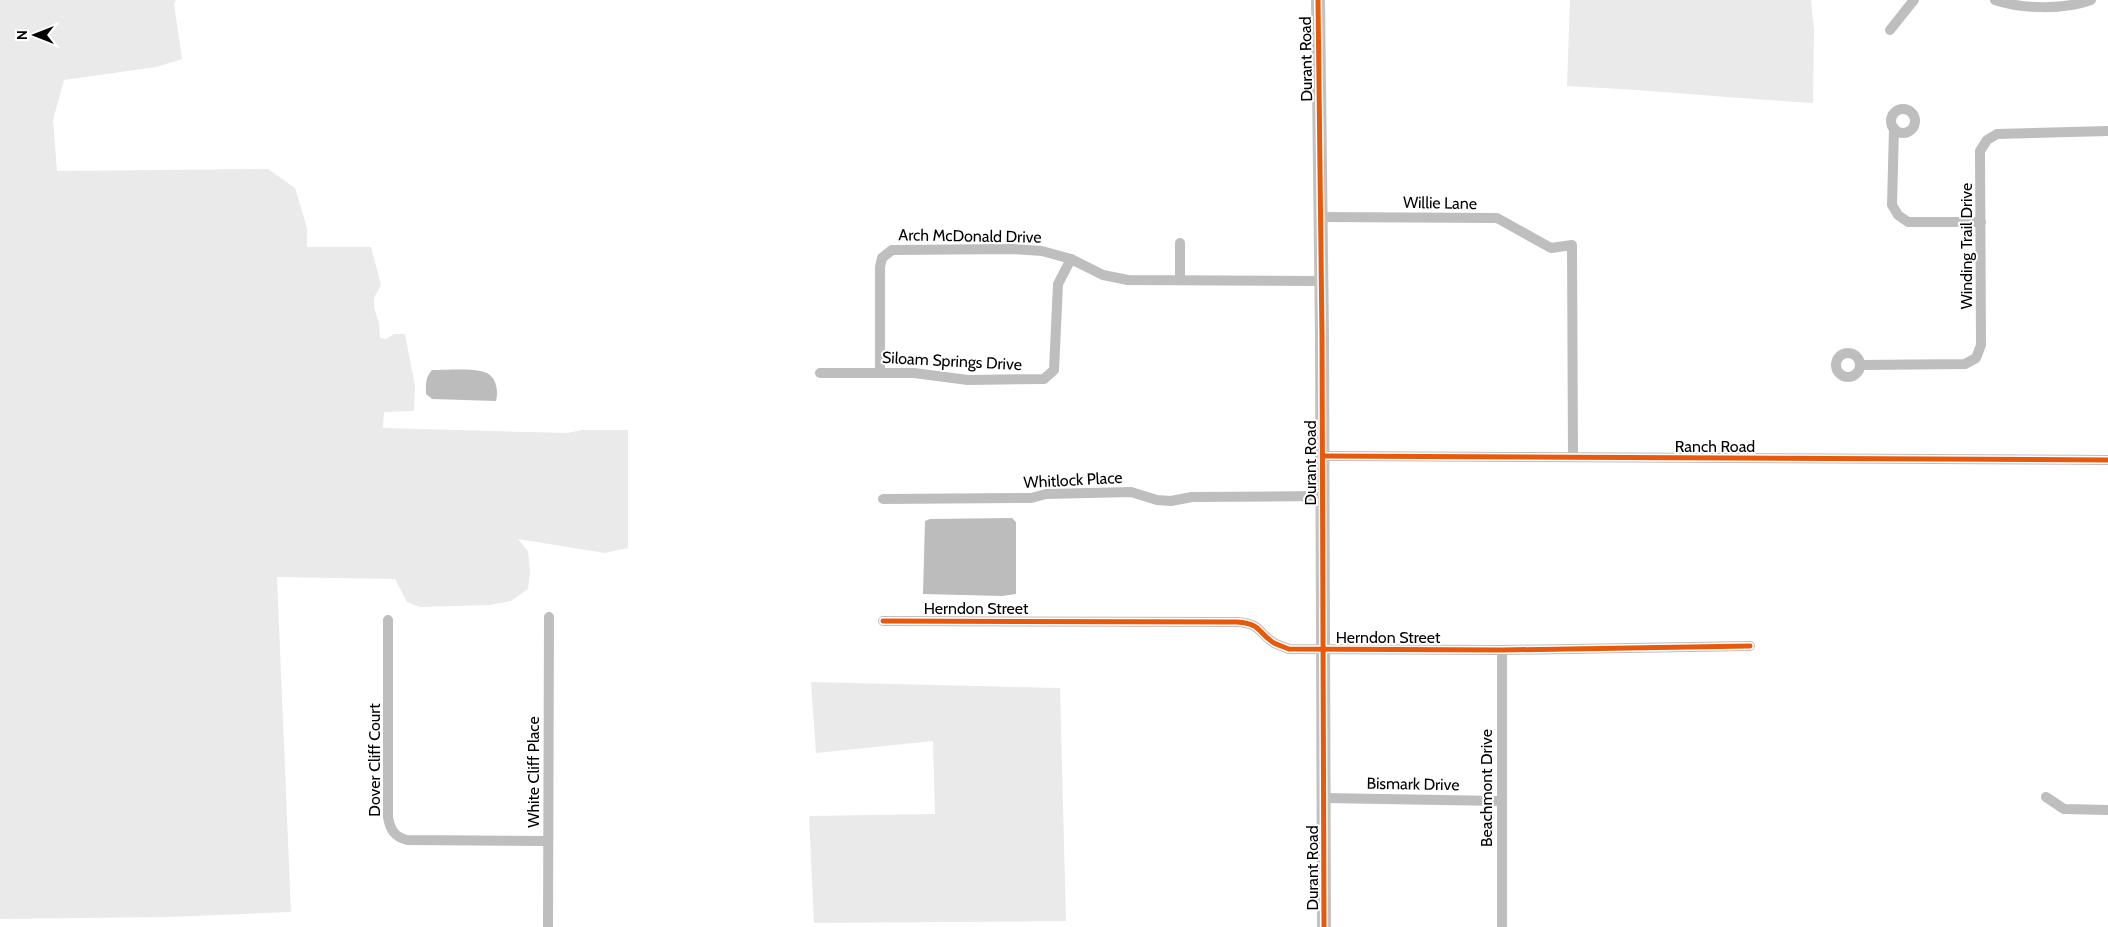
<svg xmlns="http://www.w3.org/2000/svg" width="2108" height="927" viewBox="0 0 2108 927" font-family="Cabin,sans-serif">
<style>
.green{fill:#eaeaea}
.water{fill:#bcbcbc}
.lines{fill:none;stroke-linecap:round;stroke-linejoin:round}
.street{stroke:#bebebe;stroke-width:10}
.secondary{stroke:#c1c1c1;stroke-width:14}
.cycleway-casing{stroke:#fff;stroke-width:8}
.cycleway{stroke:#e8590c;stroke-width:5}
.labels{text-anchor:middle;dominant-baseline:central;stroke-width:4;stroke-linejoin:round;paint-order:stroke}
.street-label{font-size:16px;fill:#000;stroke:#fff}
</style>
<rect width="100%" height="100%" fill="#fff"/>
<g class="green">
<polygon points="0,0 176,0 174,4 182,59 156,67 64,80 53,120 57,171 268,169 295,188 307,228 307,247 371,247 381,285 374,298 374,308 379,323 380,338 386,339 394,334 405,334 415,386 414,411 384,412 383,428 568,433 581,430 628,430 628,548 605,553 518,539 528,551 530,571 528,589 511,601 489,605 420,607 407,602 395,579 277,577 291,912 167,917 0,919"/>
<path d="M 1570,0 L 1811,0 L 1814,30 L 1813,103 C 1731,98 1649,90 1567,86 Z"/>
<polygon points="811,682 1060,688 1066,921 814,923 809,816 935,814 933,741 816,753"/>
</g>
<g class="water">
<path d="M 432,370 C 446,370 472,368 484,372 C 496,375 499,391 496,401 L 432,399 L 426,394 C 426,384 425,378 432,370 Z"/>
<polygon points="1012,518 1016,522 1016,594 1002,596 923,594 925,521 930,519"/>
</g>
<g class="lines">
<g class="street">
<path d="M 1995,0 C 2021,9 2064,10 2091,0"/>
<polyline points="1890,30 1914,0"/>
<circle cx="1903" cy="121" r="12"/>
<polyline points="1894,128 1892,205 1898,215 1908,222 1981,222"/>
<polyline points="1321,217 1497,218 1551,248 1572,245 1573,457"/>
<polyline points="1180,280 1180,243"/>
<circle cx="1848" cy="365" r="12"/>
<polyline points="1861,365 1965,364 1976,358 1981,345 1980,151 1987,140 1997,134 2108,131"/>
<polyline points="820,373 914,373 968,380 1044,379 1054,370 1058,284 1071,259"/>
<polyline points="880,373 880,267 882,258 892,250 1013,249 1042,251 1071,259 1103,275 1128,280 1321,281"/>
<polyline points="1323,456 2108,460"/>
<polyline points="883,499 1031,498 1046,494 1131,492 1157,500 1171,501 1192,497 1322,496"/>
<path d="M 388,620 L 388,817 C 390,830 395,837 407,840 L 547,841"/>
<path d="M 883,621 L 1237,622 C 1262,624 1257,632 1274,643 C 1278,645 1284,647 1289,649 L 1502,650 L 1750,646"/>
<polyline points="1502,650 1502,927"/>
<polyline points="2046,797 2064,809 2108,810"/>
<polyline points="1325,798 1500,801"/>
<polyline points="548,927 549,617"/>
</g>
<polyline class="secondary" points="1318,0 1322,337 1324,927"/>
<g class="cycleway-casing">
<g id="cycleway">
<polyline points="1318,0 1322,337 1324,927"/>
<polyline points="1323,456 2108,460"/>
<path d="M 883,621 L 1237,622 C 1262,624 1257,632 1274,643 C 1278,645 1284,647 1289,649 L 1502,650 L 1750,646"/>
</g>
</g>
<use href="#cycleway" class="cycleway"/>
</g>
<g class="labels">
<g class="street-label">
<text transform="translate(1306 59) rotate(-91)">Durant Road</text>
<text transform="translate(1440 203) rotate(1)">Willie Lane</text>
<text transform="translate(970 236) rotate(1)">Arch McDonald Drive</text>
<text transform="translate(1966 246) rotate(-90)">Winding Trail Drive</text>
<text transform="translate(952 361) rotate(3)">Siloam Springs Drive</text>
<text x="1715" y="446">Ranch Road</text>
<text transform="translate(1310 463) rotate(-90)">Durant Road</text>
<text transform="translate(1073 480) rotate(-3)">Whitlock Place</text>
<text x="976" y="608">Herndon Street</text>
<text x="1388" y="637">Herndon Street</text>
<text transform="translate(374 760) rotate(-90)">Dover Cliff Court</text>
<text transform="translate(533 772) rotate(-90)">White Cliff Place</text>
<text transform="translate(1413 784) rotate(1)">Bismark Drive</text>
<text transform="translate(1486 788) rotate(-90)">Beachmont Drive</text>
<text transform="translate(1312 868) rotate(-90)">Durant Road</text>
</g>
</g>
<g transform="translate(35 35) rotate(270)" stroke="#ffffff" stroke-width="4" paint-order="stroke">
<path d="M0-4L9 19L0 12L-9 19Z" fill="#000000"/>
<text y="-8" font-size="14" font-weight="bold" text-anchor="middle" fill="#000000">N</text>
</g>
</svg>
